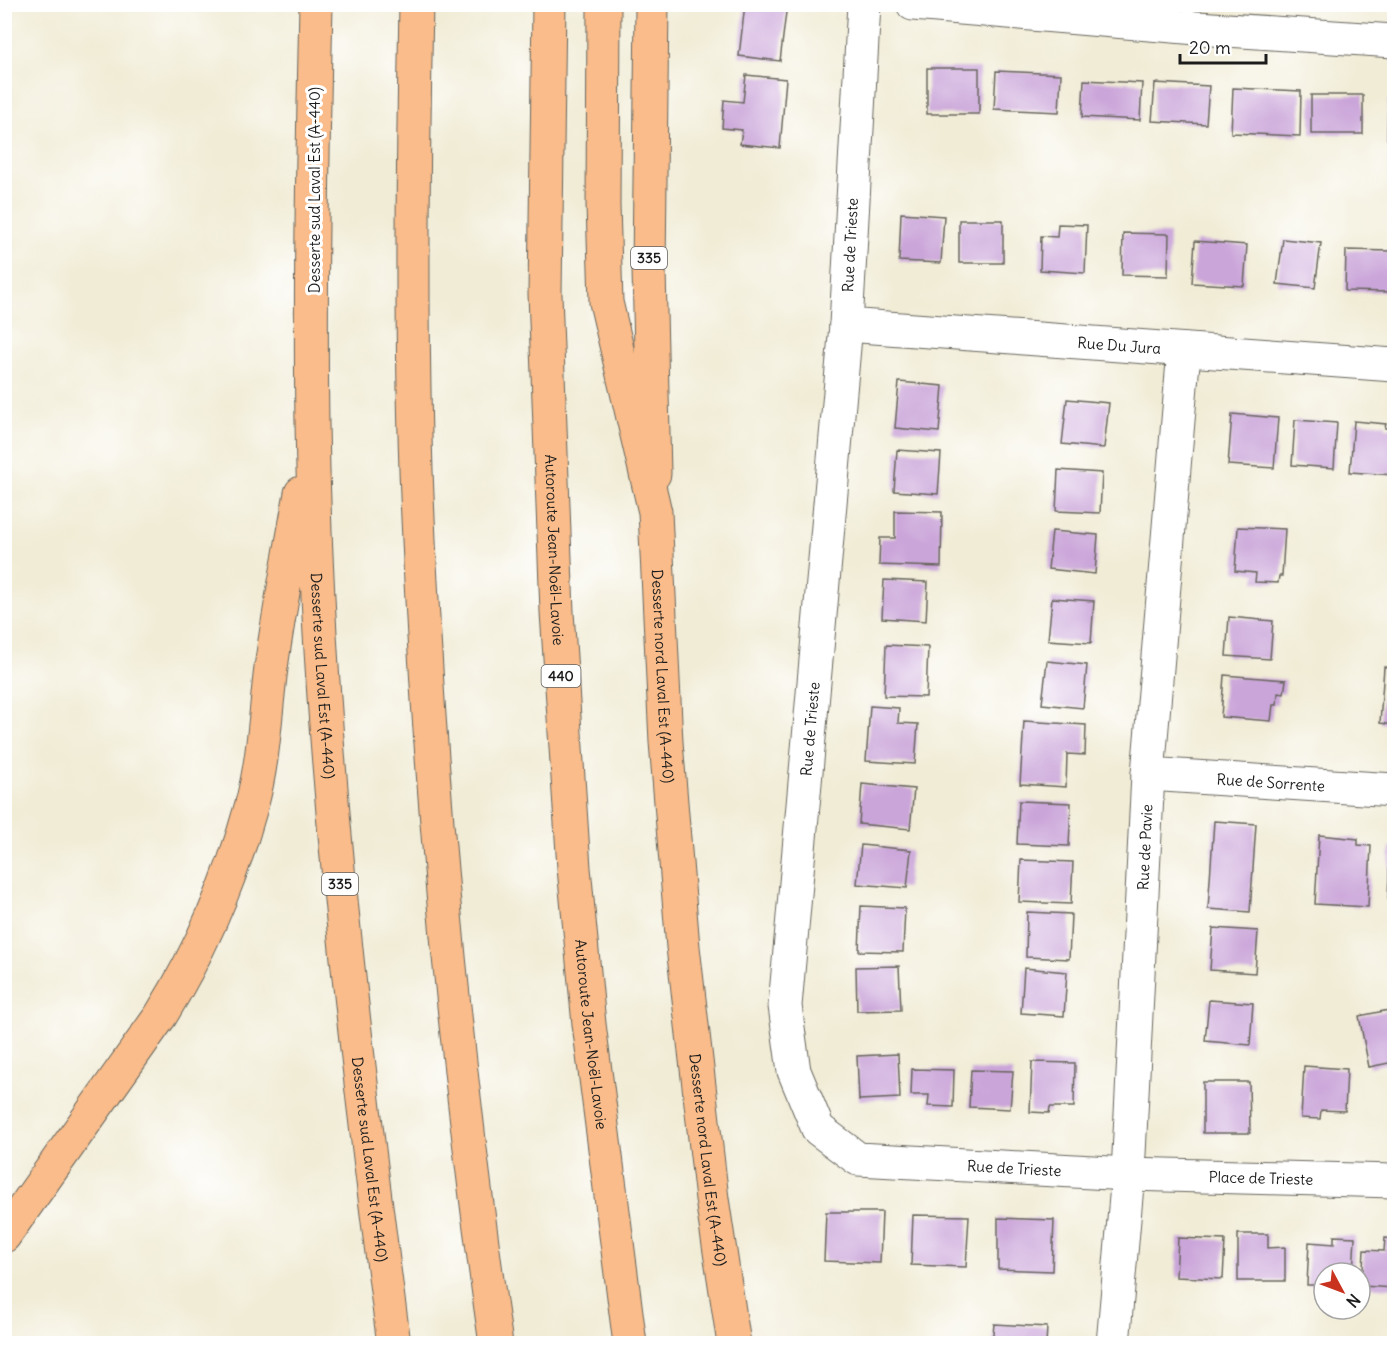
<svg xmlns="http://www.w3.org/2000/svg" width="1399" height="1348" viewBox="0 0 1399 1348" font-family="Delius,sans-serif">
<style>
.building{fill:#caa5d9}
.lines{fill:none;stroke-linecap:round;stroke-linejoin:round}
.minor-casing{stroke:#67655d;stroke-width:35}
.major-casing{stroke:#67655d;stroke-width:35}
.highway-casing{stroke:#67655d;stroke-width:35}
.minor{stroke:#fff;stroke-width:33}
.major{stroke:#f9bc8a;stroke-width:33}
.highway{stroke:#f9bc8a;stroke-width:33}
.labels{text-anchor:middle;dominant-baseline:central;stroke-width:6;stroke-linejoin:round;paint-order:stroke}
.shield{fill:#fff;stroke:#606060;stroke-width:1.5}
.shield-label{font-size:14px;font-weight:bold;fill:#1c1c1c}
.street-label{font-size:15px;fill:#1c1c1c;stroke:#fff}
</style>
<rect width="100%" height="100%" fill="#fff"/>
<filter id="ink" filterUnits="userSpaceOnUse"><feTurbulence type="fractalNoise" baseFrequency=".0167" numOctaves="2"/><feDisplacementMap in="SourceGraphic" scale="12" xChannelSelector="R" yChannelSelector="G"/><feConvolveMatrix kernelMatrix="1 2 1 2 8 2 1 2 1" color-interpolation-filters="sRGB"/></filter>
<filter id="wash" filterUnits="userSpaceOnUse"><feTurbulence type="fractalNoise" baseFrequency=".008" numOctaves="4" result="noise"/><feDisplacementMap in="SourceGraphic" scale="24" xChannelSelector="R" yChannelSelector="G"/><feGaussianBlur stdDeviation="1.35" result="paint"/><feColorMatrix in="noise" values="0 0 0 0 0 0 0 0 0 0 0 0 0 0 0 0 0 1.4 0 .05"/><feComposite in="paint" operator="in"/></filter>
<g filter="url(#wash)">
<rect width="100%" height="100%" fill="#f1ecd6"/>
<g id="blocks">
<g class="building">
<polygon points="745,4 787,4 780,61 739,56"/>
<rect x="927" y="68" width="52" height="46"/>
<polygon points="996,71 1061,74 1059,112 994,109"/>
<polygon points="746,75 786,79 780,148 740,144 742,130 722,128 724,100 743,102"/>
<polygon points="1084,80 1142,83 1140,120 1082,117"/>
<polygon points="1155,83 1209,86 1206,124 1152,121"/>
<polygon points="1233,88 1301,91 1300,136 1231,133"/>
<rect x="1311" y="95" width="52" height="39"/>
<polygon points="1388,100 1394,100 1394,139 1387,139"/>
<polygon points="901,213 944,216 941,263 899,261"/>
<rect x="959" y="220" width="44" height="43"/>
<polygon points="1058,224 1087,225 1085,273 1040,270 1041,236 1057,237"/>
<polygon points="1123,233 1169,234 1168,276 1122,275"/>
<polygon points="1283,239 1321,243 1315,288 1277,284"/>
<polygon points="1195,241 1247,245 1244,286 1192,283"/>
<polygon points="1346,250 1391,251 1391,292 1345,291"/>
<polygon points="899,382 943,386 939,432 895,428"/>
<polygon points="1067,399 1109,403 1104,448 1062,444"/>
<polygon points="1232,414 1278,418 1274,468 1228,465"/>
<polygon points="1295,420 1337,423 1334,468 1292,465"/>
<polygon points="1354,421 1386,424 1385,428 1394,428 1394,475 1350,472"/>
<polygon points="897,450 941,453 938,494 894,491"/>
<polygon points="1058,470 1102,473 1100,513 1056,511"/>
<polygon points="895,511 942,512 941,567 879,565 880,538 895,538"/>
<polygon points="1238,527 1285,529 1282,576 1279,576 1278,583 1255,582 1256,573 1235,571"/>
<polygon points="1052,531 1098,535 1095,574 1048,569"/>
<polygon points="884,580 928,582 926,621 882,618"/>
<polygon points="1052,598 1094,601 1091,643 1048,640"/>
<polygon points="1229,617 1273,621 1270,659 1226,656"/>
<polygon points="1393,634 1394,634 1394,651 1392,651"/>
<polygon points="886,645 928,647 926,697 884,696"/>
<polygon points="1047,661 1087,665 1083,708 1042,704"/>
<polygon points="1384,667 1394,667 1394,725 1380,723"/>
<polygon points="1224,675 1286,680 1284,694 1278,693 1277,705 1273,705 1271,721 1221,717"/>
<polygon points="870,706 899,708 898,723 918,724 915,764 866,761"/>
<polygon points="1024,721 1086,725 1085,755 1067,754 1066,787 1020,784"/>
<polygon points="862,784 914,789 910,829 859,824"/>
<polygon points="1019,801 1071,803 1069,846 1017,844"/>
<polygon points="1214,821 1256,824 1250,912 1208,909"/>
<polygon points="1319,835 1358,839 1358,845 1371,846 1368,907 1315,904"/>
<polygon points="861,845 911,850 907,888 857,884"/>
<polygon points="1390,848 1394,848 1394,899 1388,899"/>
<polygon points="1021,860 1073,862 1071,904 1019,902"/>
<polygon points="861,906 905,908 903,952 859,951"/>
<polygon points="1027,912 1071,914 1069,959 1026,957"/>
<polygon points="1213,928 1258,931 1255,973 1210,970"/>
<polygon points="899,966 901,1010 857,1011 856,967"/>
<polygon points="1024,968 1067,972 1064,1016 1021,1013"/>
<polygon points="1209,1000 1253,1003 1250,1045 1205,1041"/>
<polygon points="1394,1009 1394,1062 1369,1067 1359,1016"/>
<polygon points="898,1054 900,1098 859,1100 857,1056"/>
<polygon points="1032,1062 1075,1063 1074,1107 1050,1107 1049,1113 1030,1112"/>
<polygon points="1304,1066 1347,1069 1345,1111 1321,1110 1320,1119 1301,1118"/>
<polygon points="912,1069 954,1070 953,1107 928,1106 929,1095 911,1095"/>
<polygon points="971,1070 1013,1071 1010,1109 969,1107"/>
<polygon points="1203,1082 1249,1082 1250,1133 1203,1133"/>
<polygon points="826,1212 882,1212 880,1263 824,1261"/>
<polygon points="913,1215 969,1216 966,1267 911,1265"/>
<polygon points="998,1218 1054,1220 1052,1271 998,1269"/>
<polygon points="1238,1234 1268,1234 1268,1248 1285,1247 1285,1281 1238,1281"/>
<polygon points="1334,1236 1355,1237 1353,1273 1324,1273 1324,1285 1307,1285 1309,1242 1334,1244"/>
<polygon points="1178,1238 1225,1240 1223,1279 1176,1277"/>
<polygon points="1385,1238 1394,1239 1394,1288 1362,1286 1364,1250 1384,1251"/>
<polygon points="994,1324 1047,1327 1046,1344 992,1344"/>
</g>
</g>
</g>
<g filter="url(#ink)">
<use href="#blocks" fill-opacity="0" stroke="#67655d" stroke-width="1.5"/>
<g class="lines">
<g class="minor-casing">
<g id="minor">
<path id="s1" d="M 864,4 L 846,325 L 785,1006 L 794,1071 L 818,1129 L 858,1159 L 1128,1174 L 1394,1181"/>
<polyline points="913,4 1197,28 1394,41"/>
<path id="s2" d="M 846,325 L 1394,365"/>
<path id="s3" d="M 1148,774 L 1394,790"/>
<path id="s4" d="M 1113,1344 L 1128,1174 L 1148,774 L 1184,350"/>
</g>
</g>
<g class="major-casing">
<g id="major">
<path id="s5" d="M 316,4 C 313,144 310,284 312,423 C 317,731 353,1038 394,1344"/>
<polyline points="652,4 649,270 654,474"/>
<path d="M 4,1236 L 161,1015 C 201,950 231,880 251,807 C 264,761 265,715 271,668 C 279,609 291,551 301,493"/>
</g>
</g>
<g class="highway-casing">
<g id="highway">
<path d="M 416,4 C 413,160 411,315 416,470 C 427,763 454,1054 496,1344"/>
<path id="s6" d="M 549,4 L 545,294 L 557,612 L 574,868 L 589,1024 L 630,1344"/>
<path id="s7" d="M 604,4 L 603,205 L 606,302 L 655,512 L 666,742 L 683,947 L 712,1199 L 734,1344"/>
</g>
</g>
<use href="#minor" class="minor"/>
<use href="#major" class="major"/>
<use href="#highway" class="highway"/>
</g>
</g>
<g class="labels">
<g class="shield">
<rect x="631" y="247" width="36" height="22" rx="4.5"/>
<rect x="541.5" y="665" width="39" height="22" rx="4.5"/>
<rect x="322" y="873" width="36" height="22" rx="4.5"/>
</g>
<g class="shield-label">
<text x="649" y="258">335</text>
<text x="561" y="676">440</text>
<text x="340" y="884">335</text>
</g>
<g class="street-label">
<text transform="translate(314 190) rotate(-90)">Desserte sud Laval Est (A-440)</text>
<text transform="translate(850 245) rotate(-87)">Rue de Trieste</text>
<text stroke="none"><textPath href="#s2" startOffset="274">Rue Du Jura</textPath></text>
<text stroke="none"><textPath href="#s6" startOffset="546">Autoroute Jean-Noël-Lavoie</textPath></text>
<text stroke="none"><textPath href="#s5" startOffset="672">Desserte sud Laval Est (A-440)</textPath></text>
<text stroke="none"><textPath href="#s7" startOffset="678">Desserte nord Laval Est (A-440)</textPath></text>
<text transform="translate(810 729) rotate(-85)">Rue de Trieste</text>
<text stroke="none"><textPath href="#s3" startOffset="123">Rue de Sorrente</textPath></text>
<text stroke="none"><textPath href="#s4" startOffset="498">Rue de Pavie</textPath></text>
<text stroke="none"><textPath href="#s6" startOffset="1032">Autoroute Jean-Noël-Lavoie</textPath></text>
<text stroke="none"><textPath href="#s5" startOffset="1158">Desserte sud Laval Est (A-440)</textPath></text>
<text stroke="none"><textPath href="#s7" startOffset="1164">Desserte nord Laval Est (A-440)</textPath></text>
<text stroke="none"><textPath href="#s1" startOffset="1340">Rue de Trieste</textPath></text>
<text stroke="none"><textPath href="#s1" startOffset="1587">Place de Trieste</textPath></text>
</g>
</g>
<rect width="1399" height="1348" fill="none" stroke="#fff" stroke-width="24"/>
<g transform="translate(1342 1291) rotate(131)"><circle r="28" fill="#ffffff" stroke="#a4a4a4" stroke-width="1.5"/>
<path d="M0-4.5L10 22L0 15L-10 22Z" fill="#c8321e"/>
<text y="-9" font-size="16" font-weight="bold" text-anchor="middle" fill="#1c1c1c">N</text>
</g>
<path d="M1180 54v9h86v-9" fill="none" stroke="#1c1c1c" stroke-width="3"/>
<text x="1189" y="54" font-size="18" fill="#1c1c1c" stroke="#ffffff" stroke-width="4.5" paint-order="stroke">20 m</text>
</svg>
